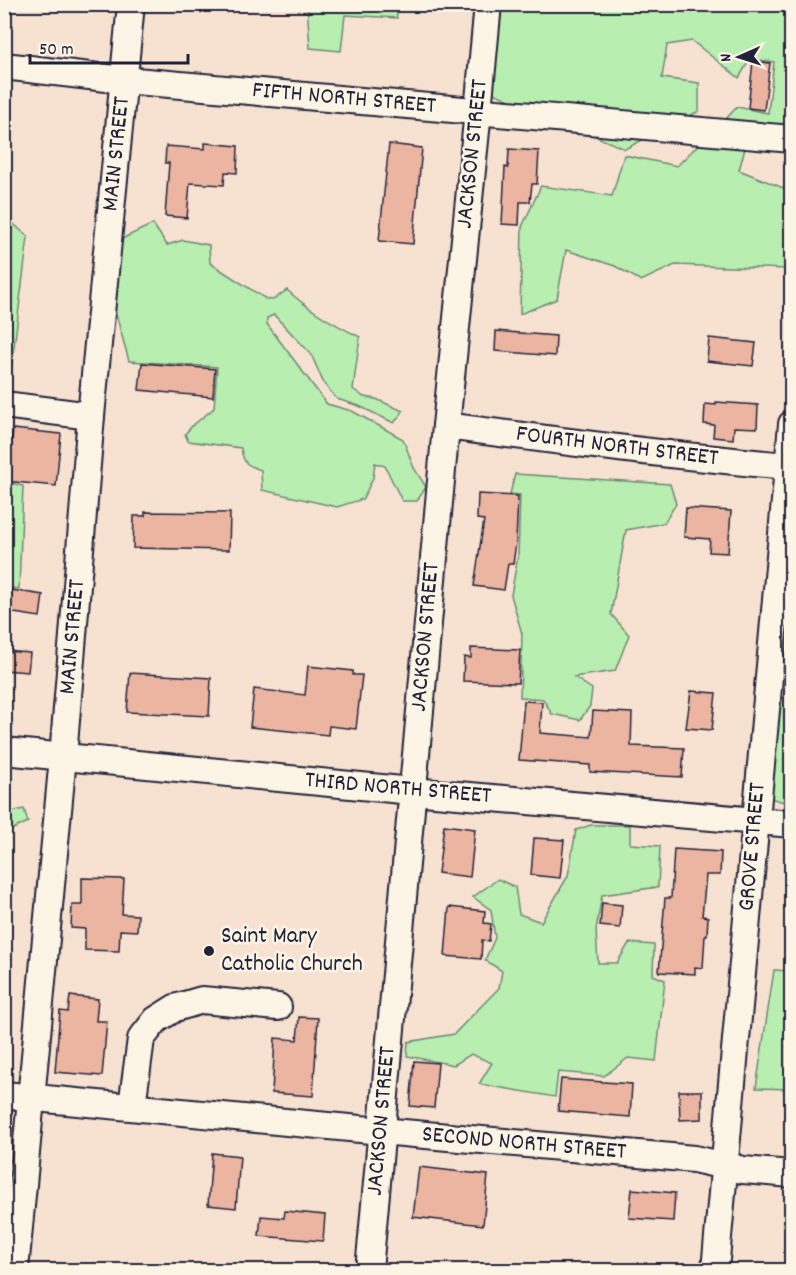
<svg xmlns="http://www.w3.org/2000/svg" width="796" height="1275" viewBox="0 0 796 1275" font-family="Dekko,sans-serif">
  <rect width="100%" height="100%" fill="#f7e2d1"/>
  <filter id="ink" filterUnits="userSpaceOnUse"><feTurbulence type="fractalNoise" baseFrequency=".0167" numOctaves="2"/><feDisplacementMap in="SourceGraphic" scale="12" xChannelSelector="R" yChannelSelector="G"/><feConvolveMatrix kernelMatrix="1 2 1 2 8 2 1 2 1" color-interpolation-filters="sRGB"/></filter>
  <g filter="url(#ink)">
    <g fill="#b8eeb0" stroke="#6d8876" stroke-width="1.5">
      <polygon points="307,5 396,5 397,18 345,15 341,51 310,48"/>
      <polygon points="477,5 791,5 791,132 723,122 737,107 768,113 774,62 750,59 739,78 692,41 667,45 662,78 699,83 699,111 625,149 491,92"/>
      <polygon points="709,134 746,145 739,170 791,191 792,260 787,269 675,265 641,281 615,266 566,250 557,299 520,314 522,227 541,186 612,196 624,155 677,166"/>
      <polygon points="5,216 28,237 5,418"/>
      <path d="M153,224L167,245L183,240L209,245L210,263L266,299L273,300L287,290C309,310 333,324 360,337L353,389L364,397L376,399L403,411L394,423L359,406L337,399L324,384L311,354L274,315L267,318V324L327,404L352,411L403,439L414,468L426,487L417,501H402L385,466L375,463L373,478L363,499L337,507L262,490L261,470C246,465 243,463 241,448L188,441L185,434L192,426L214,408L217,367L129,361L109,289L113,243Z"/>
      <polygon points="515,474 670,484 676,504 664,523 626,530 611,614 629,635 615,671 574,677 592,689 590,706 580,720 552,714 543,699 520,697 522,634 511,595 518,556 520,495 510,494"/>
      <polygon points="5,482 23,486 19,589 5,587"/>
      <polygon points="791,677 791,804 770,798 777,715"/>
      <polygon points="24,809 28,822 5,833 5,813"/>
      <polygon points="591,825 630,825 630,844 660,846 658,887 602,895 596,930 598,963 617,963 629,943 654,945 653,975 665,980 656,1061 628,1058 604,1076 558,1072 555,1097 479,1084 492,1063 471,1054 454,1065 407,1056 408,1042 454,1034 499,988 502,971 485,960 495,938 491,910 473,897 498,879 515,887 519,914 541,922 568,876 576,830"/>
      <polygon points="774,970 791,971 791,1089 756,1088"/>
    </g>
    <g fill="#ecb5a1" stroke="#22223b" stroke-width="1.5">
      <polygon points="753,61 770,63 764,110 748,108"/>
      <polygon points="205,143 238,146 237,173 225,172 224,185 190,183 187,218 165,216 169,163 165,163 166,146 205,149"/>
      <polygon points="389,144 422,148 413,244 379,241"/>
      <polygon points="509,149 539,151 537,184 532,184 530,202 520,202 519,225 502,224 505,167 508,168"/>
      <polygon points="496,331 556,336 555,356 495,351"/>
      <polygon points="709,338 756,343 753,366 707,361"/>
      <polygon points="142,363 215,369 213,397 139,390"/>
      <polygon points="716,402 758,405 757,428 734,427 733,439 713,437 714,425 704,424 705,404 716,405"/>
      <polygon points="13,429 61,434 56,486 4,481 7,454 10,455"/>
      <polygon points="478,494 518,496 516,542 513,564 508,564 504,590 474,586 484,520 477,519"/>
      <polygon points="686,508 731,511 728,553 709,552 710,539 684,537"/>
      <polygon points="145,512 230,513 229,550 133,548 134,516 145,516"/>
      <polygon points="11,590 43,595 40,617 8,612"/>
      <polygon points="471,648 520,650 518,683 463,681 464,657 471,658"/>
      <polygon points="4,651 30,653 28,672 4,670"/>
      <polygon points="308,666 353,671 353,675 362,675 356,729 329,726 328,735 250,727 254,689 305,695"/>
      <polygon points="130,673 211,678 209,716 127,712"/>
      <polygon points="691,691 716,693 712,730 686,728"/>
      <polygon points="524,701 542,702 540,733 591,737 593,711 632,713 631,746 684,748 682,777 590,772 590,765 519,760"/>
      <polygon points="444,825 475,829 470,877 438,873"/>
      <polygon points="534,838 564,840 560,878 531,875"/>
      <polygon points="674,849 721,852 720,875 706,875 702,916 708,917 707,935 705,935 703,968 695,967 695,974 659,972 665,898 671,898"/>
      <polygon points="82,878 124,879 122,914 138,915 137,931 120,930 119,951 85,950 85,929 71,928 72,905 82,905"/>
      <polygon points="602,903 622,905 620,928 600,926"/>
      <polygon points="449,907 485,911 484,923 491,924 489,941 482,940 481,959 445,956"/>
      <polygon points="70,996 98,999 96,1021 107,1021 102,1076 55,1072 60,1011 68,1012"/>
      <polygon points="299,1017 318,1018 313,1096 272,1093 275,1038 297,1040"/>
      <polygon points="414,1061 438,1063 434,1108 410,1106"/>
      <polygon points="561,1079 632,1084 630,1117 558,1111"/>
      <polygon points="679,1091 702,1091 702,1119 680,1120"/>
      <polygon points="212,1153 240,1156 236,1208 208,1205"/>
      <polygon points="419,1167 488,1175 483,1225 413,1217"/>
      <polygon points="632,1189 675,1193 673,1221 629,1218"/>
      <polygon points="285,1211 325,1215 323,1241 259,1236 261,1216 284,1218"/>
    </g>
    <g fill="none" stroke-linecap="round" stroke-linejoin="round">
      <g stroke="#22223b" stroke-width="30">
        <g id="minor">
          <polyline points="4,66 124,80 792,139"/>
          <polyline points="4,405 91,416"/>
          <path d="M446,426C560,441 673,456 788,466"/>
          <polyline points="4,751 412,791 792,824"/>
          <polyline points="4,1095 381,1131 694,1159 743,1170 792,1174"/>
          <polyline points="132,1106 141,1039 156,1020 175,1008 202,1000 278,1007"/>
          <polyline points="15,1270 63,757 91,416 131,4"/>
          <polyline points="369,1270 446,426 478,111 488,4"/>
          <polyline points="715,1270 792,424"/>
        </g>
      </g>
      <use href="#minor" stroke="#fcf5e5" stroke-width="26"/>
    </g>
  </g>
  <circle fill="#22223b" stroke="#fcf5e5" stroke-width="2" cx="209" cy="951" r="6"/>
  <g text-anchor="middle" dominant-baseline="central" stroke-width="5" stroke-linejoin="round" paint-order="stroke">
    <g font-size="24" fill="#22223b" stroke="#fcf5e5">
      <text transform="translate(344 99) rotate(5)">FIFTH NORTH STREET</text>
      <text transform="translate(117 154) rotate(-84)">MAIN STREET</text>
      <text transform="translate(473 154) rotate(-84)">JACKSON STREET</text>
      <text transform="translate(617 447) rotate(7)">FOURTH NORTH STREET</text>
      <text transform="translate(73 637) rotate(-85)">MAIN STREET</text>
      <text transform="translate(426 637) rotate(-85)">JACKSON STREET</text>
      <text transform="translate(398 789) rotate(5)">THIRD NORTH STREET</text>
      <text transform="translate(753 847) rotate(-85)">GROVE STREET</text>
      <text transform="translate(382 1121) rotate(-85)">JACKSON STREET</text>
      <text transform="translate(524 1144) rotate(5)">SECOND NORTH STREET</text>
    </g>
    <g font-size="24" fill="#22223b" stroke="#fcf5e5" text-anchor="start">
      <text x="221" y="937">Saint Mary<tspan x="221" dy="28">Catholic Church</tspan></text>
    </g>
  </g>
  <rect width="796" height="1275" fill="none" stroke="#fcf5e5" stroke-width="24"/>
  <rect x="12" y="12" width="772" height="1251" fill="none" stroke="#22223b" stroke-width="2" filter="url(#ink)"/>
  <g transform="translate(739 57) rotate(267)" stroke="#fcf5e5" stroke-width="4.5" paint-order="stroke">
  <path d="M0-4.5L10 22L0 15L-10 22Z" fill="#22223b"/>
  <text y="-9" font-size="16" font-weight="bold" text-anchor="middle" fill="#22223b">N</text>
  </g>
  <path d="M30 54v9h158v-9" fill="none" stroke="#22223b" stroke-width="3"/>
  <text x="39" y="54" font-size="18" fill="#22223b" stroke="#fcf5e5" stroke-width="4.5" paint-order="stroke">50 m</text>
</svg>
